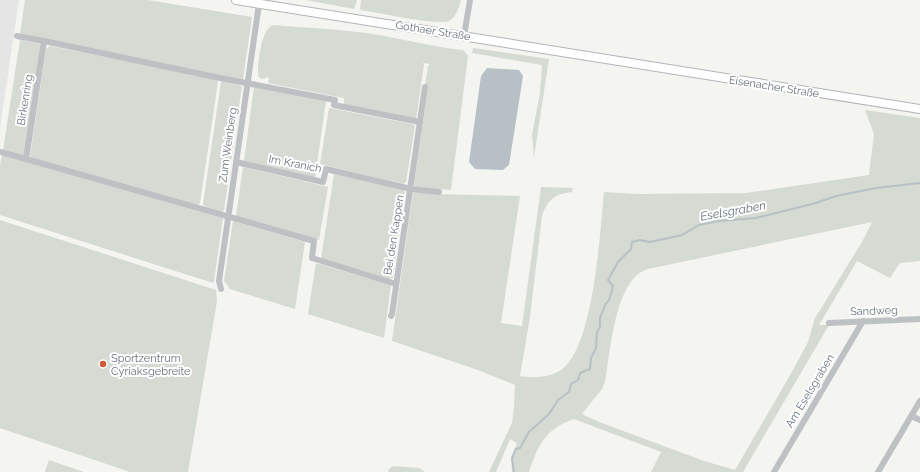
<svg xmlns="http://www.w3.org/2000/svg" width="920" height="472" viewBox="0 0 920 472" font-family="Raleway,sans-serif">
  <rect width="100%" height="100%" fill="#f4f4f1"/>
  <polygon fill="#e4e5e4" points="0,0 19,0 0,128"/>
  <g fill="#d5dad2" fill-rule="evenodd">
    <polygon points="25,0 148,0 252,17 243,80 20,34"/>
    <polygon points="306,0 357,0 354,9"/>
    <path d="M361,0H461C459,8 456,17 449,21C438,26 375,12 360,10Z"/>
    <path d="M273,25C306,28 340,29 373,34C403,39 433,47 463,50L468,56L451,190L416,187L414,185L428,87L425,86L428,66L430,64L423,63L424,65L416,119L344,105V98L268,83L269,77L262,79L259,77C256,67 261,37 268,29C269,27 271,26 273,25Z"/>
    <polygon points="20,40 39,43 41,47 24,154 22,156 3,150"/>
    <polygon points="50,46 217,79 218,82 200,203 198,205 33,158 30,156 46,49"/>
    <polygon points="473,48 549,59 534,157 532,135 540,93 542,65 472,53"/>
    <polygon points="222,81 242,86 224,210 222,212 204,206 203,204 221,82"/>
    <polygon points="254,87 326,101 315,178 244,161"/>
    <polygon points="329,108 412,124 415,126 406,182 403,184 320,164"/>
    <path d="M865,110L920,118V261L900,263L890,278L857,261L819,325H829L743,472H651L661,452L574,419C545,429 538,445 529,472H512L511,458L517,443L510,439L496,472H489L512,423L514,407L515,385L478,370L392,341L413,193L415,192L433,194L520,196L501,323L522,326L541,187L573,188L572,192C556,193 546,201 542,216L530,317L520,376C532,378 550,378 561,370C594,347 600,232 604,192L638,194L746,193L869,175L874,134ZM872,222L862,242L815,318L808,342L793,370L735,470L704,461L599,422L582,414L602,389L605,382C610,353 614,294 638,274C641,272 645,270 648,269Z"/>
    <polygon points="2,155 223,218 214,281 213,283 0,215 0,165"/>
    <polygon points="243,167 328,187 319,240 236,216"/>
    <polygon points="334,174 403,190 405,192 393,278 388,279 321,259"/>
    <polygon points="0,220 216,290 217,301 188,472 130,472 0,428"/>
    <polygon points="233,221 305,242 295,309 230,289 224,281"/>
    <polygon points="316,263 391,285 384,338 308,314"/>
    <polygon points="49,460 84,472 45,472"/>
    <polygon points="393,466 419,468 425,472 388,472 389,469"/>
  </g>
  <polygon fill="#b7c0c4" points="487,68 519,70 523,76 509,165 503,170 475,169 469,162 481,76"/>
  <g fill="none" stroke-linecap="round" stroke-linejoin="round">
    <polyline stroke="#b7c0c4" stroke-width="2" points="514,472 512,458 516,449 520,448 529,432 549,414 558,400 569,392 571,384 578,380 580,373 590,369 591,358 596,348 597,332 600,327 600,318 605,305 609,300 612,290 613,286 608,280 618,262 631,249 632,242 640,240 649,242 664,239 682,235 699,225 719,221 756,218 816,203 836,196 876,188 920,183"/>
    <g stroke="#b0b5b8" stroke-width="10">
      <polyline id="secondary" points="236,0 920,109"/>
    </g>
    <g stroke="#bec1c4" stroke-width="6">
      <polyline points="17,36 44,41"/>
      <polyline points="464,36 470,0"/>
      <polyline points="0,152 26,159"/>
      <polyline points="236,162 323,182 326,169 411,189 439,192"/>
      <polyline points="396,284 312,258 314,241 26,159 44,41 220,78 335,100 334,105 420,122"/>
      <polyline points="221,289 219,281 259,4"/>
      <polyline points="391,316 392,314 425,87"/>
      <polyline points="829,323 920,319"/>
      <polyline points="911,416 920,420"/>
      <polyline points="774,472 863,321"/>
      <polyline points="878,472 920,401"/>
    </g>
    <use href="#secondary" stroke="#fff" stroke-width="8"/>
  </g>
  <circle fill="#cd5938" stroke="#fff" stroke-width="1.5" cx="103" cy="364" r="4"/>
  <g text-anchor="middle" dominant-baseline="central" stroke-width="4" stroke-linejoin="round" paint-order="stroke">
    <g font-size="11" fill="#67747e" stroke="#fff">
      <text transform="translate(433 31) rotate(9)">Gothaer Straße</text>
      <text transform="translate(774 87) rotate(9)">Eisenacher Straße</text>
      <text transform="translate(25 100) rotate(-81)">Birkenring</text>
      <text transform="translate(228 145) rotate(-82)">Zum Weinberg</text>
      <text transform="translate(295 164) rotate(11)">Im Kranich</text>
      <text transform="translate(394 235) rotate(-81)">Bei den Kappen</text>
      <text transform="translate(874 311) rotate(-2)">Sandweg</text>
      <text transform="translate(810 391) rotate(-59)">Am Eselsgraben</text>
    </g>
    <g font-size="11" fill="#67747e" stroke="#fff" text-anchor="start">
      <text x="111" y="358">Sportzentrum<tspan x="111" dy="13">Cyriaksgebreite</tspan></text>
    </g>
    <g font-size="12" font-style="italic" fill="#63757b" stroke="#fff">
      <text transform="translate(733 211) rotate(-10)">Eselsgraben</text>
    </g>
  </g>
</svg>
